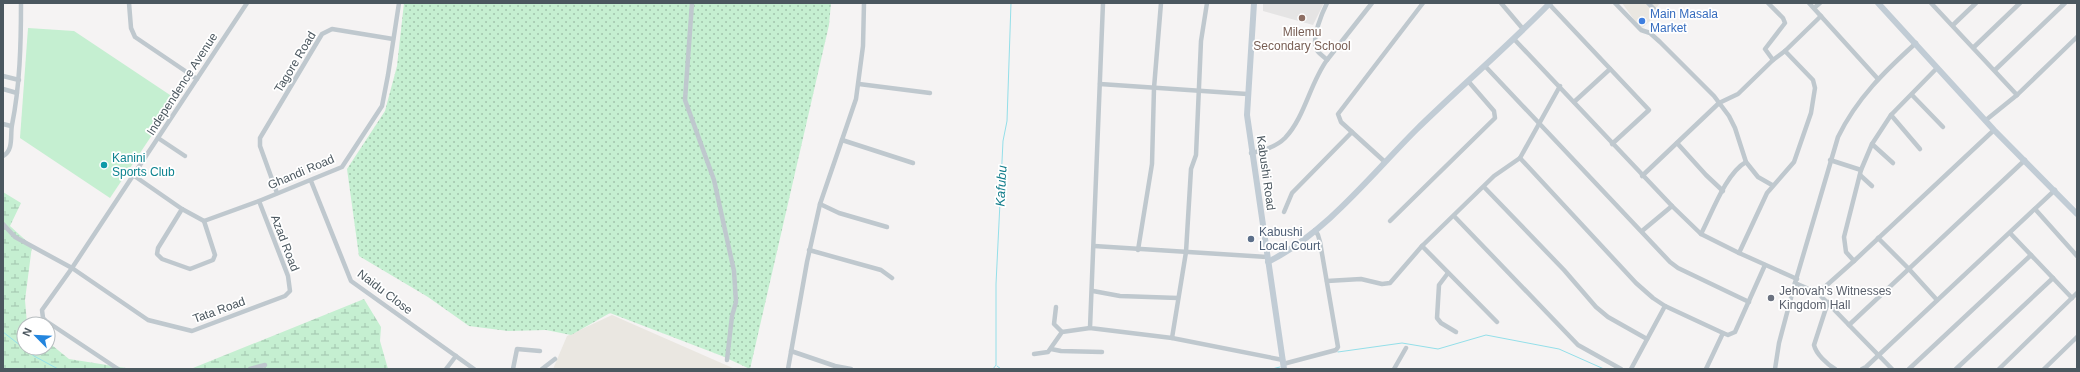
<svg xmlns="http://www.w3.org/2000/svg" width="2080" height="372" viewBox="0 0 2080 372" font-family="Arial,sans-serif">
  <defs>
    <pattern id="grass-dots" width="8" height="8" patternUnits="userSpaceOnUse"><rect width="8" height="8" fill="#c5efd1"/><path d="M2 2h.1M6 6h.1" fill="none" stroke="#a2c4ad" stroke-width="1.8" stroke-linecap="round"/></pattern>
    <pattern id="wetland-marsh" width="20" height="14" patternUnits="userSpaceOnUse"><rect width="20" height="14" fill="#c5efd1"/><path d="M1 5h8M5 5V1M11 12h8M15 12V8" fill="none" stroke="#a2c4ad"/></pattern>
  </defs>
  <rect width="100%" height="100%" fill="#f5f3f3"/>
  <g fill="#eae7e1">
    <polygon points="1622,3 1660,3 1656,8 1659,13 1641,29"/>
    <polygon points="612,315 735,369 553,369 567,336"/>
  </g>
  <polygon fill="#e5e4e4" points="1263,3 1324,3 1313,25 1263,11"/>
  <polygon fill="url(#grass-dots)" points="404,3 831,3 829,25 750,369 722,356 610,313 571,335 546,330 508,331 469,326 428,297 359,256 347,169 385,111 397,66"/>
  <polygon fill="url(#wetland-marsh)" points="3,192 21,203 10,226 32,246 25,300 27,324 24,324 24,348 48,348 48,342 69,359 126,368 193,368 364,299 381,327 380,341 388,369 3,369"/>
  <polygon fill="#c5efd1" points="28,28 74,31 176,99 110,198 20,138"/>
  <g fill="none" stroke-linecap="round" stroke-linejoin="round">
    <g stroke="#94dfe9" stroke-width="1">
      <polyline points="3,332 34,356 58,369"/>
      <polyline points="1338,352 1402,343 1438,349 1486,335 1559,349 1604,369"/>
      <polyline points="997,366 1001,369"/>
      <polyline points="993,369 996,365 996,284 1003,141 1007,121 1011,3"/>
      <polyline points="1272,369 1280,367"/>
    </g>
    <g stroke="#bfc8ce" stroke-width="4.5">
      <polyline points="129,3 131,28 135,37 197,79"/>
      <polyline points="692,3 685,100 714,180 734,271 736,302 732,316 727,360"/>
      <polyline points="1103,3 1090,328 1172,338 1283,360"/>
      <path d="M1327,3C1322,13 1312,37 1316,48C1317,53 1324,56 1327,60L1372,3"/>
      <polyline points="1501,3 1523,29"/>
      <polyline points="1615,3 1641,30 1650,33 1660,42 1714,96 1729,116 1735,128 1746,162 1758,177 1772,185"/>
      <polyline points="1648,3 1662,17"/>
      <polyline points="1768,3 1783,18 1785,23 1765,49 1773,60 1785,51 1821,16"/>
      <polyline points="1809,3 1878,79"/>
      <polyline points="1931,3 2017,95"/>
      <polyline points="1549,4 1649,110 1612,144"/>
      <polyline points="1814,8 1820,3"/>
      <polyline points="1953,25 1976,3"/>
      <polyline points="1514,39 1672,206 1701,234 1739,253 1797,279"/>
      <polyline points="1974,47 2020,3"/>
      <polyline points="1485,66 1670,262 1678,268 1749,302"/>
      <polyline points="1995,70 2065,3"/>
      <polyline points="3,76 19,80"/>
      <polyline points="859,84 930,93"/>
      <polyline points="1100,84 1247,94"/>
      <polyline points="3,89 17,93"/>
      <polyline points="1912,95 1943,127"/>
      <polyline points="1574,102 1610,69"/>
      <polyline points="1891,115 1920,149"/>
      <polyline points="1986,120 2017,95 2077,37"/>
      <polyline points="3,124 11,126"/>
      <polyline points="158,138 185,156"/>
      <polyline points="842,140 913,163"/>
      <polyline points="1677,143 1706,175 1723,191"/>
      <polyline points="1872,144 1893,163"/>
      <path d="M1251,153C1262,151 1277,146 1285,138C1305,117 1310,83 1327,60"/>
      <path d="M3,156C14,150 10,135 12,125C20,85 21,44 21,3"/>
      <polyline points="1520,158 1636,283 1653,298 1665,306 1723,333 1728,335 1735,332 1765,265"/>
      <polyline points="1830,160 1861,170"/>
      <polyline points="1385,162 1341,122 1338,114 1423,3"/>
      <polyline points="133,175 182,209 204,221 259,201 342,167 382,106 388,75 399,3"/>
      <polyline points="1860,175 1872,186"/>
      <polyline points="1642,176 1719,103 1738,94 1773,60"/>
      <polyline points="311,181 351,281 474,369"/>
      <polyline points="1484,187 1564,270 1596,307 1608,317 1647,339"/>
      <polyline points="277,193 260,146 260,138 322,34 332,29 393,39"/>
      <polyline points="820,204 839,213 887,227"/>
      <polyline points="182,209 158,248 157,254 162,259 190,269 213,260 215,255 204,221"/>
      <polyline points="2035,209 2077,256"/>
      <polyline points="1284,212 1292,193 1352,132"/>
      <polyline points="1454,216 1578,345 1621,369"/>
      <polyline points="1390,221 1495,118 1494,111 1468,81"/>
      <polyline points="3,224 15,237 72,268 148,320 192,331 285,296 290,291 288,276 259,201"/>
      <polyline points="1642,231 1672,206"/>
      <polyline points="2010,233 2072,298"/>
      <path d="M1701,234C1712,213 1726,173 1746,162"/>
      <polyline points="1878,238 1908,268 1937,300"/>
      <polyline points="1094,246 1267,257"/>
      <polyline points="1422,246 1497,322"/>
      <polyline points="809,250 881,270 892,278"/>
      <polyline points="1138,250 1152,164 1154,88 1161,3"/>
      <polyline points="1739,253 1767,193 1794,162 1811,113 1815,88 1813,80 1785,51"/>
      <polyline points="1854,261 1994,130"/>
      <polyline points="1448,273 1439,285 1437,318 1441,323 1456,332"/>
      <polyline points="1327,281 1361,279 1382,284 1390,283 1422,246 1494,176 1520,158 1560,86"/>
      <polyline points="1795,283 1818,293 1849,325 2025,160"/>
      <polyline points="1093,291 1120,296 1178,298"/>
      <polyline points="1818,293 1854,261 1846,252 1844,237 1861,170 1872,144 1891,115 1937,68"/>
      <path d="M1828,302L1814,345C1816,354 1827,364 1835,369"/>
      <polyline points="1056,307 1054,324 1062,332"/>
      <polyline points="1849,325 1892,369"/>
      <polyline points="1172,338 1186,252 1191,169 1196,155 1201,41 1207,3"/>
      <polyline points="1051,349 1061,351 1102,352"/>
      <polyline points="791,351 835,366 851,369"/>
      <polyline points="1034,354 1048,352 1062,332 1090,328"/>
      <polyline points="1283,364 1336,350 1338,347 1320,242 1318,235 1315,230"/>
      <polyline points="118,369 46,321 43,318 42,310 72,268 247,3"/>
      <polyline points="250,369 265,365"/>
      <polyline points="446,369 456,356"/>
      <polyline points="513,369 517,349 540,351"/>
      <polyline points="542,369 555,359"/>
      <polyline points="788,369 807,262 820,204 856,99 863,46 864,3"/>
      <polyline points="1394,369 1406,348"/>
      <polyline points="1631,369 1665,306"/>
      <polyline points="1706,369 1723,333"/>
      <path d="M1775,369L1779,343L1795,283L1838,137C1857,98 1885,71 1916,43"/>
      <polyline points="1862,369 1866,367 2055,190"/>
      <polyline points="1909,369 2031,255"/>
      <polyline points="1956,369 2053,278"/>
      <polyline points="1999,369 2077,293"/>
      <polyline points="2044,369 2077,337"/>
    </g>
    <g stroke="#c1ccd5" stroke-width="6">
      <polyline points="1254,3 1247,115 1284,369"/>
      <polyline points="1878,3 1994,130 2077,214"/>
      <path d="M1268,262C1327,232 1370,176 1416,130C1460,87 1507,47 1550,3"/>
    </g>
  </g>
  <circle fill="#8d6e63" stroke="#fff" stroke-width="1.5" cx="1302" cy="18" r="4"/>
  <circle fill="#3f7fe0" stroke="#fff" stroke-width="1.5" cx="1642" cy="21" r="4"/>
  <circle fill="#0f9aa8" stroke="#fff" stroke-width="1.5" cx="104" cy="165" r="4"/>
  <circle fill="#5c6f8a" stroke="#fff" stroke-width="1.5" cx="1251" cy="239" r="4"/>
  <circle fill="#6b7280" stroke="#fff" stroke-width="1.5" cx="1771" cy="298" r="4"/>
  <g text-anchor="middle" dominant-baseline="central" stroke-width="3.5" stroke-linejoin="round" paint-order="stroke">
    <g font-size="12" fill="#366cbe" stroke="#fff" text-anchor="start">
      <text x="1650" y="14">Main Masala<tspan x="1650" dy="14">Market</tspan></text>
    </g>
    <g font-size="12" fill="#785e54" stroke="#fff">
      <text x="1302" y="32">Milemu<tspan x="1302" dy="14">Secondary School</tspan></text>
    </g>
    <g font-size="12" fill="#4b575f" stroke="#fff">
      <text transform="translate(295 62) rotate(-59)">Tagore Road</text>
      <text transform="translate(182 84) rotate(-57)">Independence Avenue</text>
      <text transform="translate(301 172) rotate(-23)">Ghandi Road</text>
      <text transform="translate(1266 173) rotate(82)">Kabushi Road</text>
      <text transform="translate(285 243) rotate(69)">Azad Road</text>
      <text transform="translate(385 292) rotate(37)">Naidu Close</text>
      <text transform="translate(219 310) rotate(-20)">Tata Road</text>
    </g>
    <g font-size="12" fill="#0d838f" stroke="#fff" text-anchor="start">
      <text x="112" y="158">Kanini<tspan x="112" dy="14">Sports Club</tspan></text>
    </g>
    <g font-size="12" fill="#4e5e75" stroke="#fff" text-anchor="start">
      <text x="1259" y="232">Kabushi<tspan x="1259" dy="14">Local Court</tspan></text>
    </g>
    <g font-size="12" fill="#5b616d" stroke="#fff" text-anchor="start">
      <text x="1779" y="291">Jehovah's Witnesses<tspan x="1779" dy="14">Kingdom Hall</tspan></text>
    </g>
    <g font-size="13" font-style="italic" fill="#137d8b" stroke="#fff">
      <text transform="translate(1001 186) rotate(-87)">Kafubu</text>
    </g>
  </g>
  <rect width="2080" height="372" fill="none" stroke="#4b575f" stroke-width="8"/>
  <g transform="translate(36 336) rotate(294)"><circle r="19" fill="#ffffff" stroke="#b7bcbf"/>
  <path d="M0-3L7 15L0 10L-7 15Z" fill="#2385de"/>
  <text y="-6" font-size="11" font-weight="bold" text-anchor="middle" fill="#4b575f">N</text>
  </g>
</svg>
